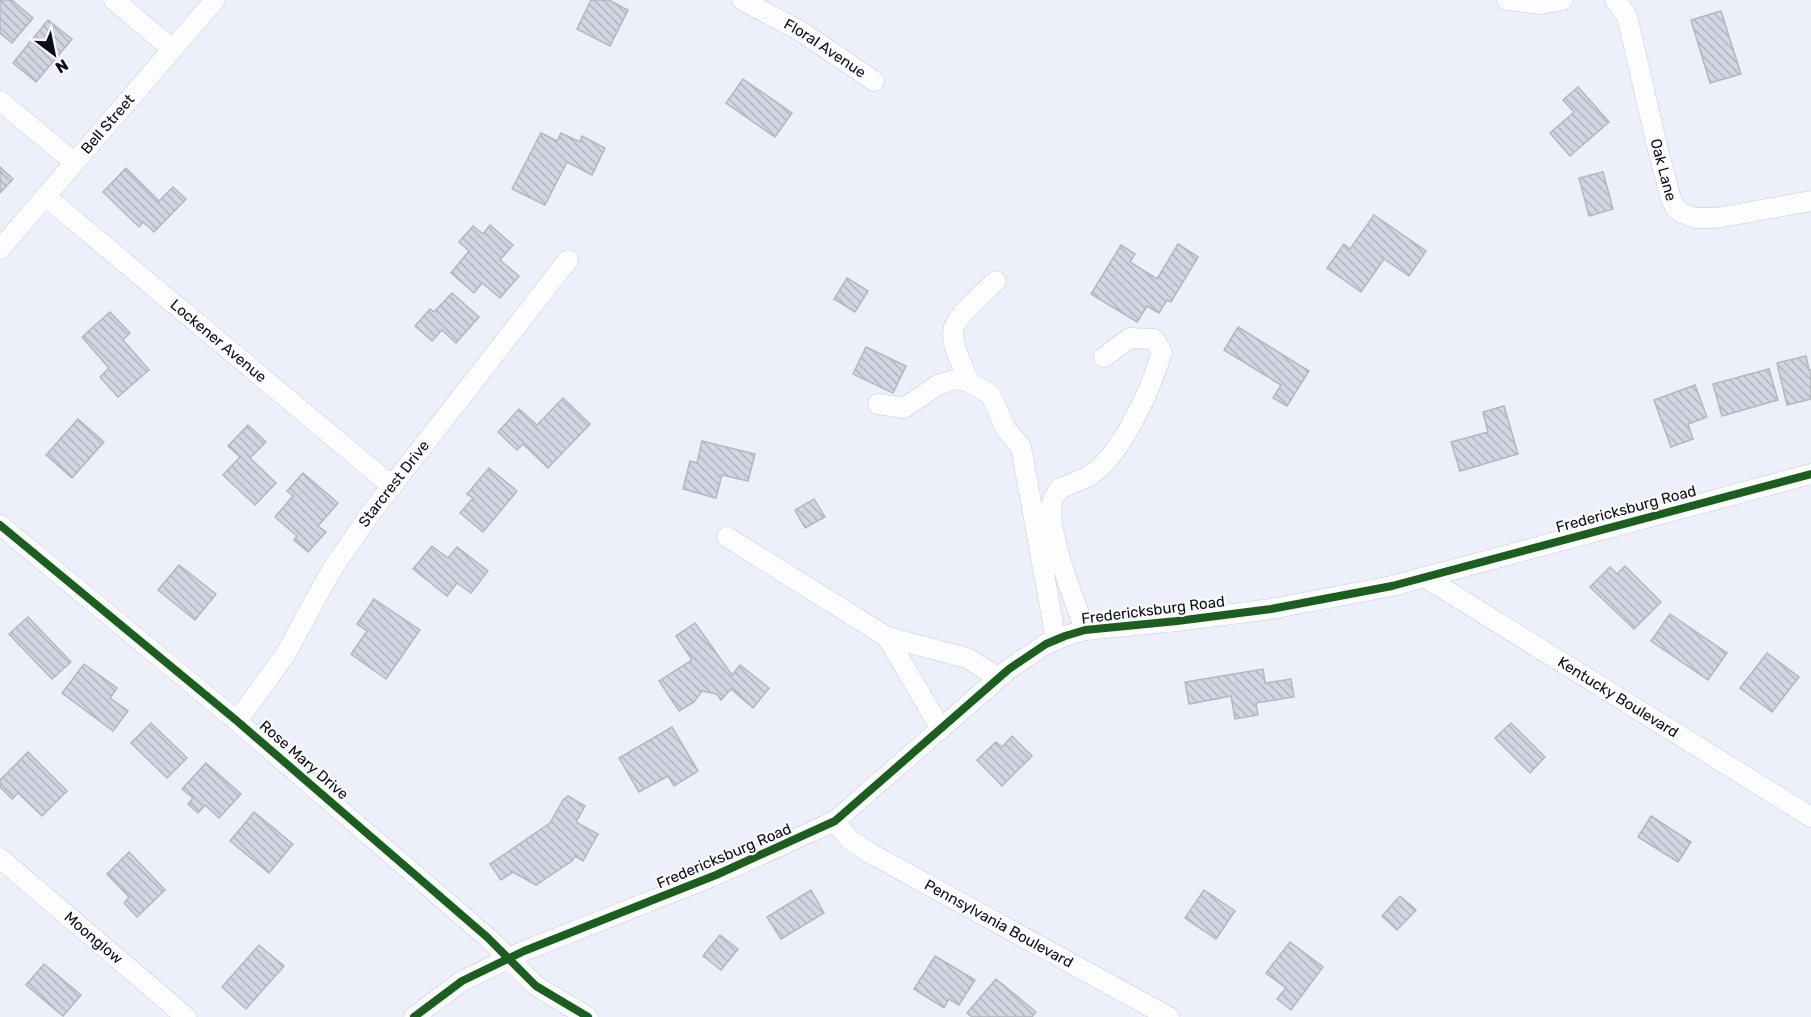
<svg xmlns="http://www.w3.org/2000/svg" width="1811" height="1017" viewBox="0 0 1811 1017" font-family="Rubik,sans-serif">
  <defs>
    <pattern id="building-back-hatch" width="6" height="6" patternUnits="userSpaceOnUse" patternTransform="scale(1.5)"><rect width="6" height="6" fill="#d2d5e2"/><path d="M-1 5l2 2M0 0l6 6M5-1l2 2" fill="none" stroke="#b3b6c1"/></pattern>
  </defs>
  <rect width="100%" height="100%" fill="#edf0fa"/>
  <g fill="url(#building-back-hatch)" stroke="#b4b6c0" stroke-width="1.5">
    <polygon points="0,0 12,0 33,18 12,43 0,33"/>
    <polygon points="591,0 609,0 628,10 610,46 577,29"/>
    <polygon points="1721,11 1741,74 1710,83 1691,20"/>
    <polygon points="48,20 72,39 36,82 13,63"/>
    <polygon points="743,79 792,113 775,137 726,103"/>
    <polygon points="1578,87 1609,122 1570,156 1550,133 1574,112 1563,100"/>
    <polygon points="541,133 557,141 561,133 580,142 582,136 605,148 592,175 567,162 545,205 512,189"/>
    <polygon points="0,167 13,179 0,193"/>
    <polygon points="126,168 159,201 173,187 186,199 154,232 143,222 139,227 103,192"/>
    <polygon points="1603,172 1613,209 1589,216 1579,178"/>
    <polygon points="1374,215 1426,251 1409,276 1384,259 1361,292 1327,268 1344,244 1350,249"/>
    <polygon points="490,225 513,245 500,260 519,276 500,298 482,283 474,293 451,273 469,251 459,242 473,226 483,234"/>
    <polygon points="1178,244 1198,257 1171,302 1167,300 1159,313 1147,306 1137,322 1091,294 1121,245 1135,254 1130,262 1157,279"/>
    <polygon points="847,278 868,291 855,312 834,299"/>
    <polygon points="452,293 479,317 456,343 442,330 432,341 415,326 430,309 434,312"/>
    <polygon points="110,312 130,333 123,340 149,370 118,397 100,377 109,368 82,337"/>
    <polygon points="1238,327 1309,371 1287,406 1273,398 1281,385 1224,350"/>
    <polygon points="866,347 906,366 893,393 853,374"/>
    <polygon points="1806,356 1809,370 1811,370 1811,399 1787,405 1777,363"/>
    <polygon points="1769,369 1778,400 1722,416 1713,384"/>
    <polygon points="1695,385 1707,417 1688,424 1693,439 1671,447 1654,400"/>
    <polygon points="563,398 590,424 548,468 523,444 517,450 498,432 519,409 537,425"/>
    <polygon points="1504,406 1518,454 1460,471 1451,442 1488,432 1483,412"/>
    <polygon points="78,419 104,442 72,478 46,455"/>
    <polygon points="248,425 266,442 250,458 276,483 255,505 223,475 240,457 228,446"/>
    <polygon points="702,441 755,454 748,481 722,475 716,498 683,489 690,461 697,463"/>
    <polygon points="489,468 517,491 483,532 460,513 473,498 467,494"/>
    <polygon points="303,473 338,503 318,526 326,532 308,552 294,540 297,536 275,517 293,496 287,491"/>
    <polygon points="814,499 825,517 805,528 795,510"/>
    <polygon points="432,546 448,558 457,547 488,571 471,593 457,583 447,596 413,569"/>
    <polygon points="179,565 216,594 195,620 158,590"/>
    <polygon points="1625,566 1661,602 1634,629 1590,587 1610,567 1617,574"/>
    <polygon points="374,599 420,630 386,679 351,654 367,631 357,624"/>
    <polygon points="1670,614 1727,653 1708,680 1651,641"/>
    <polygon points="28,617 71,662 52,679 9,634"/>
    <polygon points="695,623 732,675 740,665 769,688 753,708 731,689 721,700 717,694 702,691 694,702 679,711 659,681 692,660 676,636"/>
    <polygon points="1767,653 1799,677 1772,712 1740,688"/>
    <polygon points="84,664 117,688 110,698 128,711 113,731 62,693"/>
    <polygon points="1263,669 1265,683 1291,679 1294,697 1256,703 1258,715 1235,719 1231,696 1189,704 1185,682"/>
    <polygon points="151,723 187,758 167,778 131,743"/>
    <polygon points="1511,723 1545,757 1530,773 1495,738"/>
    <polygon points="672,727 698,771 674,786 668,776 639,792 619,758"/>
    <polygon points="1012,736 1032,756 1002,786 977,760 996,742 1002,747"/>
    <polygon points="28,752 67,791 42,816 18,793 12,799 0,787 0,780"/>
    <polygon points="206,763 241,794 219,818 205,805 198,813 188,804 193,798 182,789"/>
    <polygon points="568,796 585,806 576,822 598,834 583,861 575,856 572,861 536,885 513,872 501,880 490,864 550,823 563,800"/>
    <polygon points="254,812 293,844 269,873 230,841"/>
    <polygon points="1651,816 1691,842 1678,862 1638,837"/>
    <polygon points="129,852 165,890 137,917 124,903 129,897 107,874"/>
    <polygon points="811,890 824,913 781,939 767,917"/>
    <polygon points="1204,890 1235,911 1216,939 1185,918"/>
    <polygon points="1400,896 1416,910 1397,930 1382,916"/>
    <polygon points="720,935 738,949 721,970 703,956"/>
    <polygon points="1290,942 1323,967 1291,1010 1277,999 1286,988 1266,973"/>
    <polygon points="259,945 284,966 246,1009 222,987"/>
    <polygon points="935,956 975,980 959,1005 949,999 944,1008 914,989"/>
    <polygon points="44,964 81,995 63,1016 26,985"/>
    <polygon points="996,979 1036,1012 1032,1017 972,1017 967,1013"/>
  </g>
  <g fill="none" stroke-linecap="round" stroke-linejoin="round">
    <g stroke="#caccd6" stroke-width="21">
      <g id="minor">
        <polyline points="114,0 172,49"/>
        <path id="s1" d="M742,0L802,32L874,81"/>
        <polyline points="1507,0 1541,4 1563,0"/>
        <path id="s2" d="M1615,0L1627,16L1657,146L1671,199L1676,209L1682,213L1695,218H1716L1811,201"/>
        <polyline points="0,101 74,162"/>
        <path id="s3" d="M45,196L392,486"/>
        <path id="s4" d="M0,249L215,0"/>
        <path d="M969,382C964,367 952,348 953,332C954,317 985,292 996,281"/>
        <polyline points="878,404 904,408 938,385 957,379 969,382 990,394 1006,429 1021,447 1056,640"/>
        <polyline points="0,525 237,721 487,937 536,986 588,1017"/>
        <polyline points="727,537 887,637 967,658 999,678"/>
        <path id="s5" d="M1426,578L1811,817"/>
        <path d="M1085,630C1075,601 1046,531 1052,502C1053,498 1057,493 1059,489C1068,485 1079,481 1089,476C1122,455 1151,389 1162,352L1154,339L1130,338L1104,357"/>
        <polyline points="887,637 941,729"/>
        <path id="s6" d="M237,721L285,655L331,571L370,514L568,260"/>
        <path id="s7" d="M835,821L850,840L870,853L1169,1017"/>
        <path id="s8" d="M0,858L186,1017"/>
        <polyline points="414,1017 462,981 524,951 716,875 835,821 1009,669 1046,644 1065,636 1085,630 1177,621 1271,609 1392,586 1811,474"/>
      </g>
    </g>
    <use href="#minor" stroke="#fcfdfe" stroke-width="20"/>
    <g stroke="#fafafa" stroke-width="11">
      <g id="cycleway">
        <polyline points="0,525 237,721 487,937 536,986 588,1017"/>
        <polyline points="414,1017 462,981 524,951 716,875 835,821 1009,669 1046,644 1065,636 1085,630 1177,621 1271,609 1392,586 1811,474"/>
      </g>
    </g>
    <use href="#cycleway" stroke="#1b5e20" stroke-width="8"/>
  </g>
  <g text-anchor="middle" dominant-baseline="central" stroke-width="4.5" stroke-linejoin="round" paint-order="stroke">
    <g font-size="15" fill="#0c0d18" stroke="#fafafa">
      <text stroke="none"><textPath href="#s1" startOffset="96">Floral Avenue</textPath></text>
      <text stroke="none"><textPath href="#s4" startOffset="165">Bell Street</textPath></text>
      <text stroke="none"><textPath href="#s2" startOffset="178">Oak Lane</textPath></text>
      <text stroke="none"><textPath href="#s3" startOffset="226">Lockener Avenue</textPath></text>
      <text stroke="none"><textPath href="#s6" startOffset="285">Starcrest Drive</textPath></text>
      <text transform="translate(1626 509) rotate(-15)">Fredericksburg Road</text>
      <text transform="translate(1153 610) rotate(-7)">Fredericksburg Road</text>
      <text stroke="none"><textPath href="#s5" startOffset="226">Kentucky Boulevard</textPath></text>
      <text transform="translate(304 760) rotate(41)">Rose Mary Drive</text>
      <text transform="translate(724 856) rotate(-23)">Fredericksburg Road</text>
      <text stroke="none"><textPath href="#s7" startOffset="195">Pennsylvania Boulevard</textPath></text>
      <text stroke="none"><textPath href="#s8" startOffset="123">Moonglow</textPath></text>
    </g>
  </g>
  <g transform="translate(54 54) rotate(148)" stroke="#fafafa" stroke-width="4.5" paint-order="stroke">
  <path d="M0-4.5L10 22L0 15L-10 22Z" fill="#0c0d18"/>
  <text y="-9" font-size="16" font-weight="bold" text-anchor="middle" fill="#0c0d18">N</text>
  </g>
</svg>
